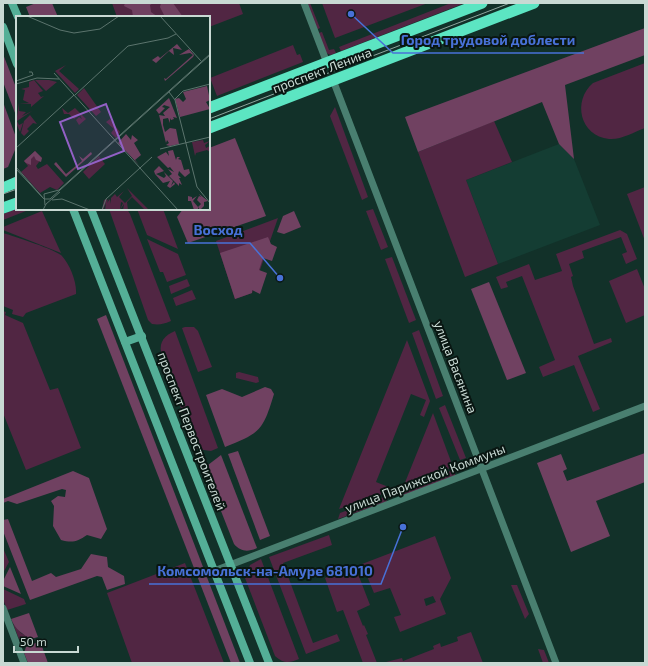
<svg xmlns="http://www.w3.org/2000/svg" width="648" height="666" viewBox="0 0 648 666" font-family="'Exo 2',sans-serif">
  <rect width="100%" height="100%" fill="#123129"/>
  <polygon fill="#143d33" points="559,144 574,159 600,225 498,264 466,180"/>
  <g fill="#512643" fill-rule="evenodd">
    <polygon points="112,3 239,3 243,14 209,27 209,17 117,17"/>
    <polygon points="306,3 310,3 320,28 316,30"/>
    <polygon points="322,3 428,3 335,38"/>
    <polygon points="451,3 465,3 341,51 339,47"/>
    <polygon points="322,32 329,50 334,49 336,53 331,55 326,53 318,33"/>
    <polygon points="293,45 297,55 300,54 303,62 217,96 210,78"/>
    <path d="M645,63V128C634,132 621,140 609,139C580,136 572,101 593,83Z"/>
    <polygon points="335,107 368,197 362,200 330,116"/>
    <polygon points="494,121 512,162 466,180 498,264 465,277 418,152"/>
    <polygon points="645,187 645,241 627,194"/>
    <polygon points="17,208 31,209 3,220 3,214"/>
    <path d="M109,209H127L130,214L171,321C164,324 159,325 152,324L148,320Z"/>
    <polygon points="137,209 163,209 178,249 147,235"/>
    <polygon points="373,209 388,247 381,250 366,211"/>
    <polygon points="42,211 61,253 3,230 3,227"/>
    <polygon points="278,218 252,293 235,299 216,241"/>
    <polygon points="620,230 627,234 637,259 626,264 622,254 627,252 621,237 582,251 584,258 569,264 573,276 571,277 573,286 594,344 611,338 612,342 578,356 600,409 593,412 574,365 543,377 539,367 555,360 522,276 506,282 508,287 501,289 496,277 529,264 535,280 562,271 556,254"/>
    <path d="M3,233C13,236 57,250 62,256C70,265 77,282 76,294L26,313L23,317L12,314L13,310L3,306Z"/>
    <polygon points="147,239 178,254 186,275 167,282 163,272 160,272"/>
    <polygon points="392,257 416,320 409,323 385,259"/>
    <polygon points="637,269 645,289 645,315 626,323 609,281"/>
    <polygon points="187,279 190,286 171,294 169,286"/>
    <polygon points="192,290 196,299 176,306 173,298"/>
    <polygon points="3,311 6,312 5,315 23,323 50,390 58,388 81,448 26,470 3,413"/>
    <polygon points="185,327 194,327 198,331 212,367 198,372 182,328"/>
    <polygon points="419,330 443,396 436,399 412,333"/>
    <path d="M175,331L218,448L211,451L197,449L194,445L161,352C159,342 165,335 175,331Z"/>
    <polygon points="407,340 430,401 424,417 420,415 426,400 411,394 376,482 391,488 391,491 339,509"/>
    <polygon points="239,372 258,377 259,382 256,383 236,378 236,373"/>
    <polygon points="445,405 466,458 460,460 439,408"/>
    <polygon points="433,413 453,467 404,485"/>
    <polygon points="453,470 456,476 400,497 403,490"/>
    <polygon points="389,495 386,502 338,519 340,513"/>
    <polygon points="329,535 332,545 283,563 313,643 337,634 340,641 306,654 269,557"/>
    <path d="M435,536L451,578L440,599L446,614L400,632L394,617L401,615L390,588L374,593L362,564ZM433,596L436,602L426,606L424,599Z"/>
    <polygon points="3,548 9,562 3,573"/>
    <path d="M261,559L299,659C289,663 284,664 275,656L245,578L250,565Z"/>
    <polygon points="185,563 224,663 132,663 107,593"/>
    <polygon points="355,566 370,605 357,611 363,626 364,625 368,634 366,635 377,663 363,663 343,610 337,612 325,578"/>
    <polygon points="511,585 517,585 529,614 525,619"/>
    <polygon points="3,589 24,599 26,604 7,610 3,599"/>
    <polygon points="13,624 21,633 31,639 25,641 19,639"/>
    <polygon points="471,632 483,663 382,663 402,658 403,661 434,649 433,646 440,643 441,647 458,641 457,637"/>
    <polygon points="538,649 544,650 549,663 543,663"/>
  </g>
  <g fill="#704161">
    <polygon points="36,3 52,3 58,17 30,17 26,7"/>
    <polygon points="125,3 153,3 150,5 151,12 158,17 133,17 132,10 124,6"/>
    <polygon points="161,3 173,3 183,17 165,17 160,7"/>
    <polygon points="645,28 645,55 565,85 574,159 559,144 542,102 418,152 405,117"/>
    <polygon points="3,54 17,90 17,118 3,82"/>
    <polygon points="3,102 17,140 17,145 8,167 3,169"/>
    <polygon points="235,138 266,216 188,243 177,217 183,209 209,209 209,148"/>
    <polygon points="294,211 301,227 284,234 277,232 283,216"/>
    <polygon points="268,237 271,244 277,247 272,261 263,258 259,270 267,273 260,294 252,290 252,293 235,299 220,253"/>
    <polygon points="489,282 526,373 507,380 471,289"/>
    <polygon points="106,315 240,663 231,663 97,319"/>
    <path d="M265,387L271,389L274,394C263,430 261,433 225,447L206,395L222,389L242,397Z"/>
    <polygon points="238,451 270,536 260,540 228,454"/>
    <polygon points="645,453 645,482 596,501 610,536 571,552 537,463 561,454 567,469 563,471 567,481"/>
    <path d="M221,455L257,548C248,552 241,552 234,544L208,478V465Z"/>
    <path d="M73,471L89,478L107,529L101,539L87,535C77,542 72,543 61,540L53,526L54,506L51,501L58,496L65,497L66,490L62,489L17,504L8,501L3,503V499Z"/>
    <polygon points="8,519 32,581 51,573 56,577 81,569 91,554 107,557 108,567 124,576 125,584 107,590 102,577 97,576 30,600 3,531 3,520"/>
    <polygon points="10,567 21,594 3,586 3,581"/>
    <path d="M29,613L38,637L31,639C22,634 15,629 11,619Z"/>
    <polygon points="40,641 48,663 28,663 24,653 26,647"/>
  </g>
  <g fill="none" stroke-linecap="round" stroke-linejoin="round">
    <g stroke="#497f70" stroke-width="7">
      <polyline points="304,3 327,63"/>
      <polyline points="333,80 556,663"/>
      <polyline points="214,571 645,406"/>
      <polyline points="3,608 24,663"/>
    </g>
    <g stroke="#54af97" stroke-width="8">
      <polyline points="12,3 18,17"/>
      <polyline points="3,27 17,64"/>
      <polyline points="73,209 250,663"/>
      <polyline points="91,209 269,663"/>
      <polyline points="125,342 142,336"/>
    </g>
    <g stroke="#5ce5c2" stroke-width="11">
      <polyline points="209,108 482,3"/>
      <polyline points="209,128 534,3"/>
      <polyline points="3,188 17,182"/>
      <polyline points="3,208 17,203"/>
    </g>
    <g stroke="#8ea49d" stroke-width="1">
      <polyline points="209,119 510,3"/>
      <polyline points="3,194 17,189"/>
    </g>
  </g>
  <g text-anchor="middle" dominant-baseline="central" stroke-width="4" stroke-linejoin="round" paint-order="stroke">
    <g font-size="13" fill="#c8d9d3" stroke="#091612">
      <text transform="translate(322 70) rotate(-21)">проспект Ленина</text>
      <text transform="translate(456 367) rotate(69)">улица Васянина</text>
      <text transform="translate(192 431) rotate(69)">проспект Первостроителей</text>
      <text transform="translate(425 478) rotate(-21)">улица Парижской Коммуны</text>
    </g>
  </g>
  <g transform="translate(16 16)">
    <rect width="194" height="194" fill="#123129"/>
    <path d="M50,49L43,55L63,73L59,77L39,55ZM18,64L27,75L22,77L25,81L28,80L15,91V88L3,87V95L10,96L6,100L16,95L1,105L3,109L7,107L4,116L0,107L3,87H13L7,84L9,74L5,73L13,71V66ZM19,64H33L41,66L30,75ZM68,72L85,96L80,100L61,79ZM46,92L52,97L59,92L70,103L63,109L60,104L63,101L66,103L64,99L58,103L53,98H48ZM14,99L21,108L17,107L11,113L13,115L8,120L5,117L8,105ZM94,103L104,116L100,122L95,117L98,113L90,106ZM187,124L188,127L194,125L189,129L190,132L194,130V136L191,134L180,137L179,140L176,126ZM19,135L26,142L20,150L22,153L31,148L48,167L41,174L34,171L24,177L5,156L12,150L8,145ZM83,140L90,148L84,141L76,148L84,142L89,148L73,163L67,156ZM111,172L133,194H129L116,181L111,186L112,194H107L108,188L104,194L107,187L105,186L104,194H89L90,187L87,194H86L88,184L91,183V185L93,182L91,187L94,183L95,188V182L99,178L101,181L108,175L103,181L109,187L116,180Z" fill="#512643"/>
    <path d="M161,28L166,34L157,32L158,39L153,35L140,47L136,44L142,40L144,42ZM173,33L178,39L177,41L149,65L148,62L150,63L177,39L174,37L163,39ZM191,70L194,84L190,86L194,93L164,101L159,83L163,82L167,86L170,83L167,76ZM153,82L161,102L157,101L158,103L155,104L154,102V107L152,102L147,103V109L149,116L154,112L160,113L163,128L154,130L150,129L153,127L151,124L150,127L143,99L149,100L147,97L154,91L148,89L146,91L149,92L143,98L140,94ZM110,118L115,124L116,119L122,124L118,127L125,139L119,144L123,149L102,127ZM157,134L160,144L161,141H164L162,143L165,144L168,154L173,153L174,157L169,161L163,155L162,159L165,162H163L166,169L163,167V170L153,160L156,158L152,153L158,156L154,151L152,152L141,141L150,136L153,140L152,135ZM19,135L26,142L25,146L20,144L18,140L15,143V149L10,147L8,145ZM75,136L76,138L50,161L38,148L40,146L50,158L66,145L63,140L67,143ZM143,150L148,155L140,158L148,162L150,160L148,156L157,165L155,170L158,166L159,168L154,172L151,170L154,165L147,167L139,158L138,155ZM183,178L192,185L188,186V190L184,194L182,191V194H178L175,185H172V180L176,181V183L181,180L177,185L182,191L185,188L181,184L183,180L185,181Z" fill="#704161"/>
    <path fill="none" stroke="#5b746d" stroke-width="1" d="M11,0L44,14L58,17L84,13L103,0M144,0L185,45M38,57L162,194M0,65L17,59L16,56H13M0,68L21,62L43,63M153,76L159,84L181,171L194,187M59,79L112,30L152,22L160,18M159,83L167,75L194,68M0,132L58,79M144,133L194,121M0,151L28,183H34L194,39M0,153L27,182M36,184L46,183L74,194M29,189L28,178L43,174L194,38M27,194L30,188L44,176M86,194L90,183L136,141"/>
    <path fill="#9260c5" fill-opacity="0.15" stroke="#9260c5" stroke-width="2" d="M90,88L108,135L62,153L44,106Z"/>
    <rect width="194" height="194" fill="none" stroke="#c8d9d3" stroke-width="2"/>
  </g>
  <path fill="none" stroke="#4871d7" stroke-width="1.5" d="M351 14L393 53H584M280 278L250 243H185M403 527L381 584H149"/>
  <g fill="#4871d7" stroke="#091612" stroke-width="1.5">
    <circle cx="351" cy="14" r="4"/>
    <circle cx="280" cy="278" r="4"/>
    <circle cx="403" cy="527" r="4"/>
  </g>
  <g font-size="14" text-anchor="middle" font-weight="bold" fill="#4871d7" stroke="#091612" stroke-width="4" stroke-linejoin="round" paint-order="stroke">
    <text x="488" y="45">Город трудовой доблести</text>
    <text x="218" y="235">Восход</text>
    <text x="265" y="576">Комсомольск-на-Амуре 681010</text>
  </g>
  <rect width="648" height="666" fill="none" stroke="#c8d9d3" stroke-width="8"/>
  <path d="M14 646v6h64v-6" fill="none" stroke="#c8d9d3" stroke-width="2"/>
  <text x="20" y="646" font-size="12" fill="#c8d9d3" stroke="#091612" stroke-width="3" paint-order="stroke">50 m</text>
</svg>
